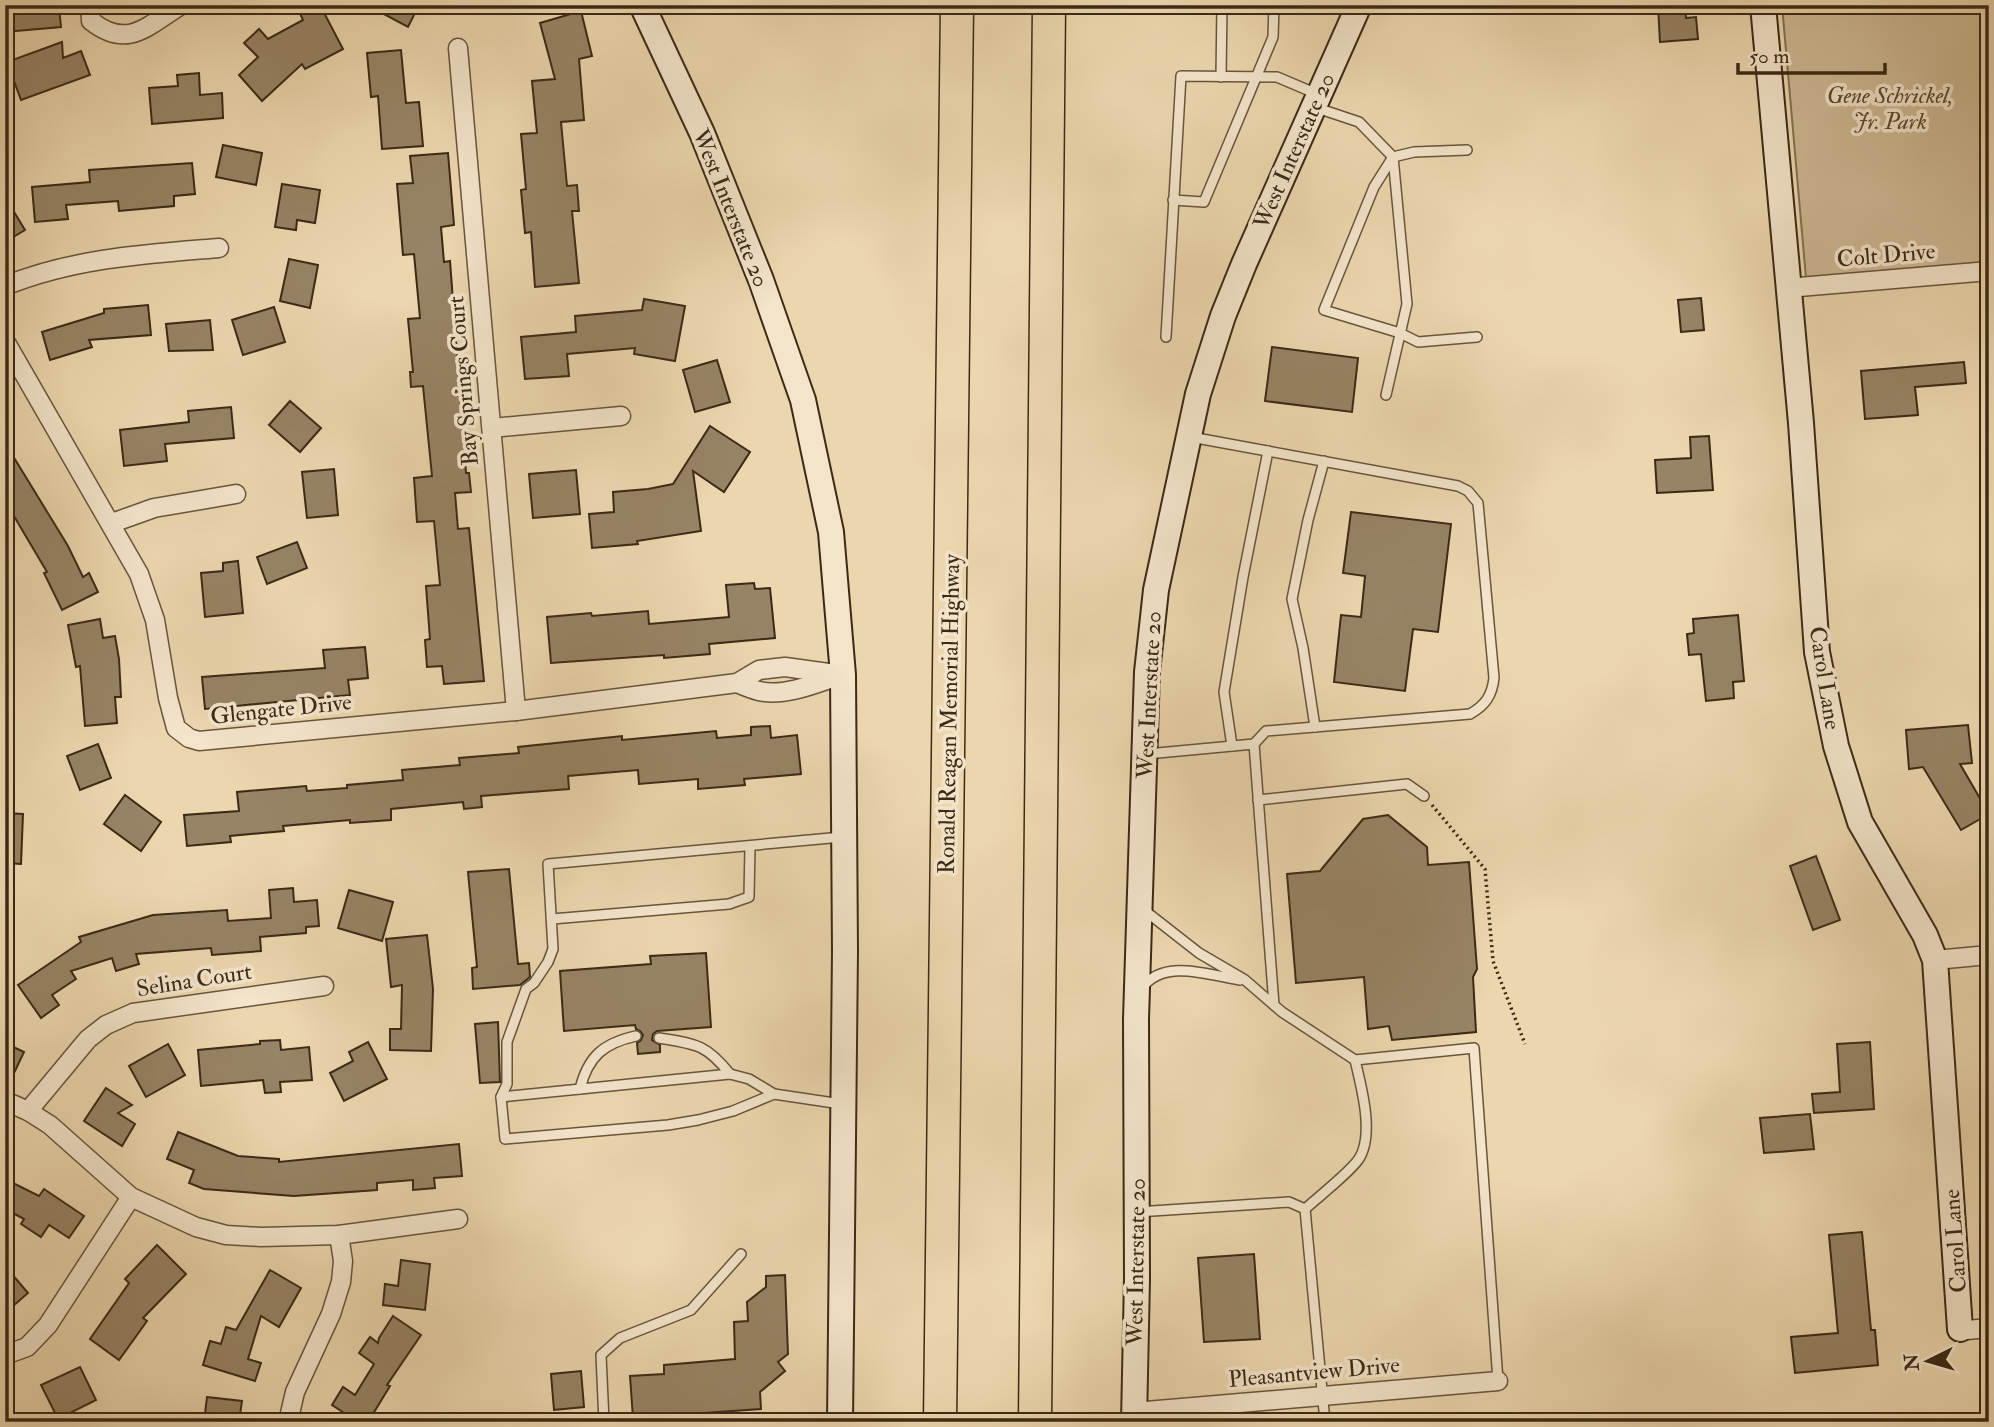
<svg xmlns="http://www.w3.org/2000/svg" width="1994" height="1427" viewBox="0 0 1994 1427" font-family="'IM FELL Double Pica',serif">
  <rect width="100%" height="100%" fill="#ecd6ae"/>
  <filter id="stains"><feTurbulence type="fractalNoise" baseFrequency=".00286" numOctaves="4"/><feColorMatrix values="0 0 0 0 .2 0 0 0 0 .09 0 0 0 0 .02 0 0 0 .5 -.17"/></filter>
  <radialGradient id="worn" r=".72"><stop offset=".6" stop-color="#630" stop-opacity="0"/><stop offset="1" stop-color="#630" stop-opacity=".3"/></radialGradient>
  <polygon fill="#ceb994" stroke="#847255" stroke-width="2" points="1782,5 1989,5 1989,262 1806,278"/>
  <g fill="#978365" stroke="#3b2a16" stroke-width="2">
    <polygon points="5,5 41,5 41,7 59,6 61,27 5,32"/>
    <polygon points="296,5 320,5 343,49 305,69 302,64 262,101 239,75 258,57 244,43 259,29 268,39 303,20"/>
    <polygon points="367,5 419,5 408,27"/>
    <polygon points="1658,5 1685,5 1686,18 1696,17 1698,39 1660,42"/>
    <polygon points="581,11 592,56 579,59 584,120 561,122 567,186 577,185 579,211 572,211 579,283 535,287 531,232 525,233 521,190 526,189 521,134 537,133 532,81 555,79 540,23"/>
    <polygon points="62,42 63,58 81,51 90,75 21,100 7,62"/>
    <polygon points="401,50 406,103 419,102 423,146 382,149 378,96 371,97 367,53"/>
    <polygon points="199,73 200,95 222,93 223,118 152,124 149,88 178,86 177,75"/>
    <polygon points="223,145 262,153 256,185 216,177"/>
    <polygon points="448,153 454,225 441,227 444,262 450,261 466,473 469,473 471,492 455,493 458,529 469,528 484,681 444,684 442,666 427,667 425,640 430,639 426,586 440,585 434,521 417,522 414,478 432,476 423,386 411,387 410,372 413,372 408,319 420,318 414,254 403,255 397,184 413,183 410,156"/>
    <polygon points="192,163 195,194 174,196 174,206 119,211 118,201 66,205 68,219 35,222 32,187 90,182 89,170"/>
    <polygon points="282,184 320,190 315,223 297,220 296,230 275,227"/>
    <polygon points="5,197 25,230 5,242"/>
    <polygon points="289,259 318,265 310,308 280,301"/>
    <polygon points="1701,298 1704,330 1681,332 1678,300"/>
    <polygon points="644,299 685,306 675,361 634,354 635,348 567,354 569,376 525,379 521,337 576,332 575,316 642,310"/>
    <polygon points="148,305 151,335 89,340 92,347 50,360 42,332 104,313 104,309"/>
    <polygon points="274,307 285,342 243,355 232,320"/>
    <polygon points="210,320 213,350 169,351 166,324"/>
    <polygon points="1272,347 1358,358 1352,412 1265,401"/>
    <polygon points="717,360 730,402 695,412 683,370"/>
    <polygon points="1964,362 1966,383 1915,387 1918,415 1865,419 1861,371"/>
    <polygon points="290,401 321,428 300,452 269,425"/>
    <polygon points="231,407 234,438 165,444 167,461 124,466 120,430 189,422 188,411"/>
    <polygon points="710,426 750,452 724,492 693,471 701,531 637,541 638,544 592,548 589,514 614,512 613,492 648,489 673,484"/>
    <polygon points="1709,436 1713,490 1657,493 1655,460 1691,458 1690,437"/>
    <polygon points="5,443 68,546 83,577 89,573 98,592 62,610 44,573 47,572 5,501"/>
    <polygon points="334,469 338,515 307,518 302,472"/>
    <polygon points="576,470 580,514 533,518 529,474"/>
    <polygon points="1351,512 1451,524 1438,632 1413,629 1405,691 1334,682 1341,615 1361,617 1365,576 1343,573"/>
    <polygon points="297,542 307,568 267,584 257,557"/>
    <polygon points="238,561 243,613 205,617 201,573 223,571 223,563"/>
    <polygon points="754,583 755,589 770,588 775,638 709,644 710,654 664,658 664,655 551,663 547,617 591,613 592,616 648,611 649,624 729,617 726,585"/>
    <polygon points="1738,615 1744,681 1733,682 1734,698 1706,701 1701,654 1689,655 1687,634 1694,633 1693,619"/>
    <polygon points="100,619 103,638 115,636 119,659 121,697 115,697 117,723 85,726 80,666 76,667 68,625"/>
    <polygon points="365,647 368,678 348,680 350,695 205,709 202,677 325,668 323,650"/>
    <polygon points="1968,725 1972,763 1960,764 1989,814 1961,830 1923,767 1909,769 1906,730"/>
    <polygon points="770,726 771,738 797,735 801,774 744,779 745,785 698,789 698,779 639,784 638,770 568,776 569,789 481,796 482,807 464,809 463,802 391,809 391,820 350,823 350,820 283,826 284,831 230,836 231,842 187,846 184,815 239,811 237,792 306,786 307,791 347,788 347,785 403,780 402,770 460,765 459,758 519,753 518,747 622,736 622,740 716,731 717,738 751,735 751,727"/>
    <polygon points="98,744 111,778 80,790 67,756"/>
    <polygon points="125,795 161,822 141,851 104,824"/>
    <polygon points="5,813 23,814 21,864 5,863"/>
    <polygon points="1388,815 1427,847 1428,865 1469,862 1477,969 1473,977 1476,1032 1392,1040 1389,1026 1368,1029 1364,977 1296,983 1287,874 1320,871 1363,819"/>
    <polygon points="1816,856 1840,920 1813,930 1790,866"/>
    <polygon points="509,869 518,964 529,963 530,977 520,985 473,989 472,968 477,967 468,872"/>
    <polygon points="293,888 294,902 317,900 319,926 306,927 306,933 260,937 261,951 212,955 211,948 136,954 139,964 116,971 112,958 71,971 76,979 52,995 59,1005 41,1018 18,985 81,942 79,937 153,915 227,910 228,921 271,918 269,890"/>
    <polygon points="349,890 393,902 382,941 338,928"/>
    <polygon points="427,935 433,989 431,1051 390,1050 390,1029 401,1029 402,985 391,987 386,939"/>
    <polygon points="706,953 711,1027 657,1031 653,1034 652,1040 660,1045 660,1052 638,1054 637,1043 641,1040 643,1035 640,1031 636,1029 635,1025 564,1031 560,971 651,964 650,956"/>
    <polygon points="498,1022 500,1082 480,1083 475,1024"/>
    <polygon points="280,1040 281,1050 309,1047 312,1080 280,1082 281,1092 265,1093 263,1080 201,1086 198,1050 260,1044 260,1041"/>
    <polygon points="368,1042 387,1079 344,1101 330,1073 353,1061 349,1052"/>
    <polygon points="1870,1042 1874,1109 1814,1113 1812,1094 1840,1092 1837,1044"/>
    <polygon points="5,1043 24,1052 6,1090 5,1090"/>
    <polygon points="168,1044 185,1075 146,1097 129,1066"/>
    <polygon points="106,1088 132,1105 118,1113 135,1124 122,1146 84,1121"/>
    <polygon points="1810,1114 1814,1149 1764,1153 1760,1118"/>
    <polygon points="178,1132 238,1156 279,1159 279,1162 459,1144 462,1176 434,1178 435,1188 413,1190 413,1180 377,1183 377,1190 294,1196 204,1189 189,1183 194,1170 167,1159"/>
    <polygon points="5,1179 39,1196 44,1189 84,1216 69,1238 49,1225 41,1237 21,1224 24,1219 5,1209"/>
    <polygon points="1862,1232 1871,1330 1875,1330 1878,1365 1795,1373 1791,1337 1838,1333 1829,1235"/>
    <polygon points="157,1245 186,1274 143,1318 147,1321 119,1360 90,1339 129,1283 125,1279"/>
    <polygon points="1254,1254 1260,1339 1204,1342 1198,1258"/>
    <polygon points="401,1260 430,1264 425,1310 383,1305 385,1284 398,1286"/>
    <polygon points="5,1266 28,1293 5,1313"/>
    <polygon points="270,1270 301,1288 279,1327 261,1316 248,1359 261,1363 255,1381 203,1365 210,1341 221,1344 226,1327 236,1330"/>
    <polygon points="785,1275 788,1354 778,1362 785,1371 760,1392 761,1409 633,1418 630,1376 664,1374 664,1365 735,1359 734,1322 748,1321 747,1302 766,1287 766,1276"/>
    <polygon points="393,1316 421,1335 387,1385 390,1386 368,1422 358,1422 332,1405 343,1387 355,1395 374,1364 359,1353 370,1337 378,1343 379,1338"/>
    <polygon points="80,1367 96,1400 58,1419 41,1385"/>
    <polygon points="581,1371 584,1407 554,1410 551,1374"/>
    <polygon points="207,1397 242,1401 239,1422 204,1422"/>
  </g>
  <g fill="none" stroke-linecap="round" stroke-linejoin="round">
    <g stroke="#67553c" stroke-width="12">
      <g id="lane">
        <polyline points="1221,77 1222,5"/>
        <polyline points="1317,108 1359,122 1393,157 1407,304 1386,395"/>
        <polyline points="1467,150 1414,152 1393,157 1374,187 1324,310 1400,333 1418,342 1477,337"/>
        <polyline points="1173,200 1204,202 1273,37 1274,5"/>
        <polyline points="1166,337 1181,76 1277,77 1317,94"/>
        <path d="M1191,437L1458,486L1468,491L1478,503L1494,678C1492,695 1486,705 1470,714L1266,731L1254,744"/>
        <polyline points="1315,727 1303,648 1292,599 1308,520 1324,461"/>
        <polyline points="1232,746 1224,692 1243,577 1268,451"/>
        <polyline points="1147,754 1254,744 1274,1005"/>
        <polyline points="1258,800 1407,784 1424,796"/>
        <polyline points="1144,910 1199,953 1245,980 1282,1012 1355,1060 1474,1048 1498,1381"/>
        <polyline points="552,919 729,904 749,897 750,846"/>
        <path d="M1142,988C1164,958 1208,975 1240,980"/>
        <path d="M659,1038C696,1044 706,1044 730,1074"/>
        <path d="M580,1089C588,1056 604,1043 636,1036"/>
        <polyline points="774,1094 733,1111 698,1120 668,1125 505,1139 501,1097 507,1084 507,1042 526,989 534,983 548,962 553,949 548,864 842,837"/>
        <polyline points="501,1097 730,1074 749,1079 774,1094 841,1104"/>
        <path d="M1305,1209C1317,1198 1354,1169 1360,1157C1374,1132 1361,1086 1355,1060"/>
        <polyline points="1137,1212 1289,1202 1305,1209 1325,1422"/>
        <polyline points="604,1422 601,1355 620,1338 691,1310 741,1254"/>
      </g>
    </g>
    <g stroke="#67553c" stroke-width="21">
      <g id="street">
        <path d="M90,5L91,21C128,50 147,26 181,5"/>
        <polyline points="458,48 516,711"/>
        <path d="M5,286C74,258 146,254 219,248"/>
        <polyline points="1787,288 1989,271"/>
        <polyline points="5,341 139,574 155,620 168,698 176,728 189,738 199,741 516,711 737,683 759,670 785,667 843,675"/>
        <polyline points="492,428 621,416"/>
        <polyline points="112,523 154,508 236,494"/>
        <path d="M737,683C744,686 751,689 759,691C783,697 815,684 838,676"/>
        <polyline points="1935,960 1989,955"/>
        <polyline points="5,1101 28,1111 50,1125 131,1197 196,1227 226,1235 261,1237 339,1235 458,1219"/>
        <polyline points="28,1111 88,1039 106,1025 133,1013 324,986"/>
        <polyline points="1967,1330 1989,1328"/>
        <polyline points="5,1355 27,1347 48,1325 131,1197"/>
        <polyline points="1134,1412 1498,1381"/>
        <polyline points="288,1422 295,1392 331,1314 341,1282 343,1261 339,1235"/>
      </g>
    </g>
    <g stroke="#3b2a16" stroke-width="28">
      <g id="secondary">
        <polyline points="642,5 702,133 761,280 803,400 831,532 843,675 845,951 840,1422"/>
        <polyline points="1763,5 1801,423 1817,652 1836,746 1860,822 1925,935 1935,960 1960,1329"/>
        <polyline points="1134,1422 1137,1279 1136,1019 1147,672 1156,590 1198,394 1223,316 1244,264 1359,5"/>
      </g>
    </g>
    <g stroke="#3b2a16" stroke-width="35">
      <g id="highway">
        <polyline points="940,1422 957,5"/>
        <polyline points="1035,1422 1049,5"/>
      </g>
    </g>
    <polyline stroke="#3b2a16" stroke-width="3.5" stroke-dasharray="2 3.5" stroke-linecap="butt" points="1432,805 1485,869 1493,961 1525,1044"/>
    <use href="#lane" stroke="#f3e4ca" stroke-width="9"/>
    <use href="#street" stroke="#f3e4ca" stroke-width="18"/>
    <use href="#secondary" stroke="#f3e4ca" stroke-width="24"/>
    <use href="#highway" stroke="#ecd6ae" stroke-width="32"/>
  </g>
  <g text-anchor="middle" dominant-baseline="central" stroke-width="7" stroke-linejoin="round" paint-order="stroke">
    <g font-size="23" font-style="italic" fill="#58472f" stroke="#f3e4ca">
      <text x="1890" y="95">Gene Schrickel,<tspan x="1890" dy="26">Jr. Park</tspan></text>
    </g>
    <g font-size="23" fill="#3b2a16" stroke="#f3e4ca">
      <text transform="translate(1294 151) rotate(-66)">West Interstate 20</text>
      <text transform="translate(731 208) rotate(68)">West Interstate 20</text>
      <text transform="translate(1886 255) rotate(-5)">Colt Drive</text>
      <text transform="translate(463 381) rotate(-95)">Bay Springs Court</text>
      <text transform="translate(1825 678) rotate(81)">Carol Lane</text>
      <text transform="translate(1149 695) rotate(-87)">West Interstate 20</text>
      <text transform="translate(281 709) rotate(-6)">Glengate Drive</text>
      <text transform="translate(949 714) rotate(-89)">Ronald Reagan Memorial Highway</text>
      <text transform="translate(194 980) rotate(-9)">Selina Court</text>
      <text transform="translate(1955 1241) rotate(-94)">Carol Lane</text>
      <text transform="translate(1136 1262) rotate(-89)">West Interstate 20</text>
      <text transform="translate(1314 1372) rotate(-5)">Pleasantview Drive</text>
    </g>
  </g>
  <rect width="1994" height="1427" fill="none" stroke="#ecd6ae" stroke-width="28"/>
  <rect x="7" y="7" width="1980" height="1413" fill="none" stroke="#3b2a16" stroke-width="3.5"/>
  <rect x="14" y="14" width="1966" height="1399" fill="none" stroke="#3b2a16" stroke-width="2"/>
  <g transform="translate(1928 1361) rotate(265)" stroke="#f3e4ca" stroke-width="5" paint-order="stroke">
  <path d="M0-5L12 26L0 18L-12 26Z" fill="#3b2a16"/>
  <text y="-10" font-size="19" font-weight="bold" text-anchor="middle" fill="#3b2a16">N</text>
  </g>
  <path d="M1738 63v10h147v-10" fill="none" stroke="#3b2a16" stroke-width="3.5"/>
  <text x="1749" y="63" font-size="21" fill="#3b2a16" stroke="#f3e4ca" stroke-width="5" paint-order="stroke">50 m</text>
  <rect width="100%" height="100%" filter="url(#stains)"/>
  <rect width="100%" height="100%" fill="url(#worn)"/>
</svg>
